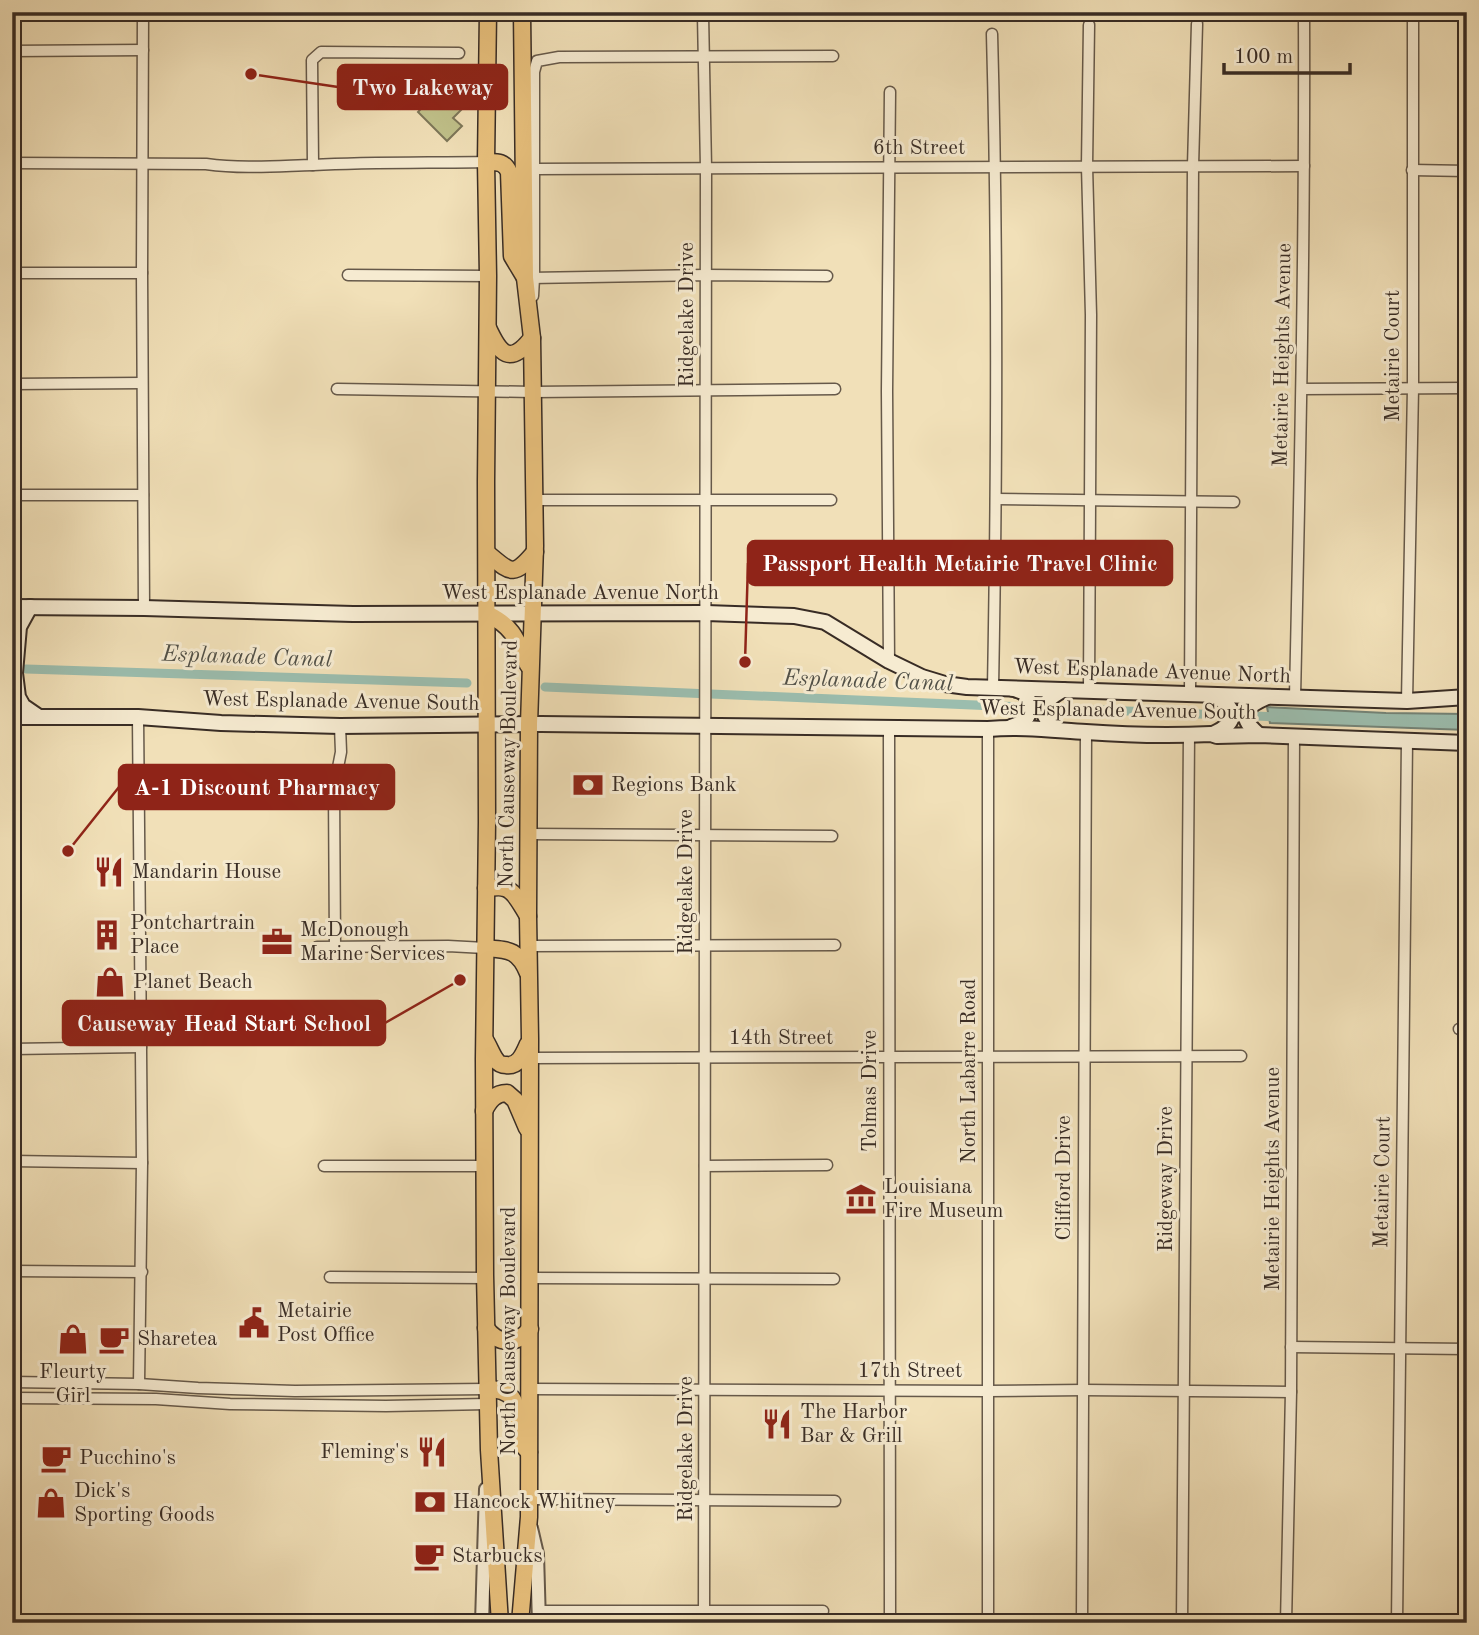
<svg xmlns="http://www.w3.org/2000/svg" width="1479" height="1635" viewBox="0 0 1479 1635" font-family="'Old Standard TT',serif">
  <rect width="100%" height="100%" fill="#f1e0b8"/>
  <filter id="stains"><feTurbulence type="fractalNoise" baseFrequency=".00286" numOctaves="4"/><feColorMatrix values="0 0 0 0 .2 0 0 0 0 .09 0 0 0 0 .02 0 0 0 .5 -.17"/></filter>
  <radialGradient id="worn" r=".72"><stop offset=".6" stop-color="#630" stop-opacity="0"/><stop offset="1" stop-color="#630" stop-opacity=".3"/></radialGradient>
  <polygon fill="#c0c18a" stroke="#7c7658" stroke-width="2" points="439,73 468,103 453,118 462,126 447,141 418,112 432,97 424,89"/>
  <polygon fill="#9bbdae" stroke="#738377" stroke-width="2" points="1267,707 1386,713 1467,714 1467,730 1270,723"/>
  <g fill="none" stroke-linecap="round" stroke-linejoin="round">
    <g stroke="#9bbdae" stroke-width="9">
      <polyline points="26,669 467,683"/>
      <polyline points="545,687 1021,707"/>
      <polyline points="1055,708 1223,715"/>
      <polyline points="1256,716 1279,717"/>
    </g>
    <g stroke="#66594a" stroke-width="13">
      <g id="minor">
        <polyline points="143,12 142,273 144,608"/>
        <polyline points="703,15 706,168 704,1623"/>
        <path d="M992,34C998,252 997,470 993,688"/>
        <polyline points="12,51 143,50"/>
        <path d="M12,163L206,164C242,169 277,166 313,165C371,162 428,163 486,162"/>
        <polyline points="313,165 312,60 321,52 459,53"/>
        <polyline points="535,169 1304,166"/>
        <polyline points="1412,170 1467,171"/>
        <polyline points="12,273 142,273"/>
        <polyline points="348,275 488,276"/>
        <polyline points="530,278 706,275 827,276"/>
        <polyline points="533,296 534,278 534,72 537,61 559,57 833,56"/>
        <polyline points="12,384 142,383"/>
        <polyline points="337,389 533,392 835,389"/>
        <polyline points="1302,389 1467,388"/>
        <polyline points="12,495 143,495"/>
        <polyline points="996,499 1234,502"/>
        <polyline points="535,500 831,500"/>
        <polyline points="889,661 887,391 890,92"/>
        <polyline points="1089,691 1091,315 1087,166 1089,25"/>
        <polyline points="1190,694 1193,166 1197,24"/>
        <path d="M1295,697C1300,470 1305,242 1304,14"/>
        <polyline points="1407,701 1413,388 1413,12"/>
        <polyline points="138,717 142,1163 139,1384"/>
        <polyline points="889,727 890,1623"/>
        <polyline points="529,834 832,836"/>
        <polyline points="528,946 835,945"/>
        <polyline points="317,947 448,946 485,948"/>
        <polyline points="335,947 334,788 341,752 340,726"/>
        <polyline points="1459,1029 1467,1029"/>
        <polyline points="12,1049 141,1047"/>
        <polyline points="530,1058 1241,1056"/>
        <polyline points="12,1161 142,1163"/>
        <polyline points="324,1166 484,1166"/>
        <polyline points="705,1166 827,1165"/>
        <polyline points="12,1271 142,1272"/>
        <polyline points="330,1277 485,1278"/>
        <polyline points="530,1278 834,1279"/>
        <polyline points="1291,1347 1467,1349"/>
        <polyline points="12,1382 139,1384 198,1388 295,1391 487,1389"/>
        <polyline points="530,1389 988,1391 1084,1390 1291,1392"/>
        <polyline points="12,1398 156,1399 230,1404 386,1406 487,1404"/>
        <polyline points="529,1499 835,1501"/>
        <polyline points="539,1611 823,1611"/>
        <polyline points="988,1623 988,729"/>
        <polyline points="1082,1623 1086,732"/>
        <polyline points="1182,1623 1189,735"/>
        <polyline points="1286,1623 1291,1392 1294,736"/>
        <polyline points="1397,1623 1407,741"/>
      </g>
    </g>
    <g stroke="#66594a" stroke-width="16">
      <g id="tertiary">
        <polyline points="531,1528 537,1554 539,1623"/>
        <polyline points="482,1623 486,1489"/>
      </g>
    </g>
    <g stroke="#382c25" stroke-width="18">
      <g id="secondary">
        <polyline points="12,607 144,608 353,614 706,613 794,616 825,622 889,661 922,677 945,684 967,687 1407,701 1467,697"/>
        <polyline points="30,607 19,627 15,673 18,697 23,706 39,717"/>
        <path d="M12,717H138L221,723L340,726L541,724L988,729C1021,726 1053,730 1086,732C1127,735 1170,736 1211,734L1217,736L1259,735L1467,743"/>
        <path d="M1011,727C1017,725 1024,722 1027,717C1031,711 1030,698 1024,693C1023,692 1015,689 1013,689"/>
        <path d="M1057,729C1054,726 1047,721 1045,716C1040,703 1054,695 1063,690"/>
        <path d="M1213,734C1238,723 1238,708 1214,696"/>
        <path d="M1259,735C1237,716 1244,707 1267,697"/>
      </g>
    </g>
    <g stroke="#382c25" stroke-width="19">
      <g id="trunk">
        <polyline points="488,12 486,162 488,276 486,481 487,822 484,1059 485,1275 489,1450 500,1623"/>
        <path d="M486,162C497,162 504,161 509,172L512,256L524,276"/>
        <path d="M488,328C500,354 510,366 532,338"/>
        <path d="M487,553C511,573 513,578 535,552"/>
        <path d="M487,614C513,626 517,640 528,665"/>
        <path d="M486,888C491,888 499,886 504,888C515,890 522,907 528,916"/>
        <path d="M485,948C508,950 518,949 528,973"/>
        <path d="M485,1040C489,1046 492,1055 496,1060C499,1064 501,1065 506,1065C519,1067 524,1053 528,1044"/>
        <path d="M484,1111C489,1101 495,1093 507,1093L515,1100L527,1128"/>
        <path d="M486,1328C498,1345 517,1345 530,1329"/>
        <path d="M487,1389C522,1389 516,1411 516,1438L529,1452"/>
        <polyline points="520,1623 529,1517 530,1039 528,916 529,724 535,546 532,338 525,278 522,12"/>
      </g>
    </g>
    <use href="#minor" stroke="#f6ebd1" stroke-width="10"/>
    <use href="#tertiary" stroke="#f6ebd1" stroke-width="12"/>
    <use href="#secondary" stroke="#f6ebd1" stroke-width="14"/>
    <use href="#trunk" stroke="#e8c07c" stroke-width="16"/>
  </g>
  <defs>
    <g id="bank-bare" transform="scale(2.415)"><path d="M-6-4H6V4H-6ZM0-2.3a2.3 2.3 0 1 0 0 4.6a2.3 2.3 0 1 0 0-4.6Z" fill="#8f2418" stroke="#f6ebd1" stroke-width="2.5" paint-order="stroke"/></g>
    <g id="restaurant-bare" transform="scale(2.415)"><path d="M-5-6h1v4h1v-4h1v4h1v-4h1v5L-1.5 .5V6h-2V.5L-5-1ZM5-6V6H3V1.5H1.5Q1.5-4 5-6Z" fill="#8f2418" stroke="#f6ebd1" stroke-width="2.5" paint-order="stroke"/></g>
    <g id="building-bare" transform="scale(2.415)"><path d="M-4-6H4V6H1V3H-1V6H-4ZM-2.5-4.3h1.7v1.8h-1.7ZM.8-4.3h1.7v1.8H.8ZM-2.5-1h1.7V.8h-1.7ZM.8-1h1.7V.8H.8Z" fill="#8f2418" stroke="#f6ebd1" stroke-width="2.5" paint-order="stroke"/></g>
    <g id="office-bare" transform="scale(2.415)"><path d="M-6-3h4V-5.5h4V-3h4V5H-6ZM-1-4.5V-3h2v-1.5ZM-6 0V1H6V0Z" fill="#8f2418" stroke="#f6ebd1" stroke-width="2.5" paint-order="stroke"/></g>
    <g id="shop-bare" transform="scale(2.415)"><path d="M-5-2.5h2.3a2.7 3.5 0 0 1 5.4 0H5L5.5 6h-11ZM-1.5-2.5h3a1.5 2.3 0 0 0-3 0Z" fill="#8f2418" stroke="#f6ebd1" stroke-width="2.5" paint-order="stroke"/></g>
    <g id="museum-bare" transform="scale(2.415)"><path d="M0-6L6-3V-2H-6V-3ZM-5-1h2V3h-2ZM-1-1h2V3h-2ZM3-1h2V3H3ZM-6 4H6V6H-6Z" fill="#8f2418" stroke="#f6ebd1" stroke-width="2.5" paint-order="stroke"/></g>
    <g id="civic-bare" transform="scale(2.415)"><path d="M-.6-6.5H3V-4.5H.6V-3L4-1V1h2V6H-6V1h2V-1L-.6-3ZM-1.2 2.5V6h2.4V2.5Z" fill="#8f2418" stroke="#f6ebd1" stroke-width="2.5" paint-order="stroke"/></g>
    <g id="cafe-bare" transform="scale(2.415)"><path d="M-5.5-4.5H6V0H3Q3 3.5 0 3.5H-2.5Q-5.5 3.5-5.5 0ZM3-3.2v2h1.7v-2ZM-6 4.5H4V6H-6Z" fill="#8f2418" stroke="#f6ebd1" stroke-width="2.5" paint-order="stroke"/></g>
  </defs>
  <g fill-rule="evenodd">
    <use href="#bank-bare" x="588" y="785"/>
    <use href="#restaurant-bare" x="109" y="872"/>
    <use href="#building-bare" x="107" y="935"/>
    <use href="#office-bare" x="277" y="942"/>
    <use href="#shop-bare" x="110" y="982"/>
    <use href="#museum-bare" x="861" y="1199"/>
    <use href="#civic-bare" x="254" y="1323"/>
    <use href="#shop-bare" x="73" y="1339"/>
    <use href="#cafe-bare" x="114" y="1339"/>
    <use href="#restaurant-bare" x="777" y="1424"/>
    <use href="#restaurant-bare" x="432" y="1452"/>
    <use href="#cafe-bare" x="56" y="1458"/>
    <use href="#bank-bare" x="430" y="1502"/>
    <use href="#shop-bare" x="51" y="1503"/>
    <use href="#cafe-bare" x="429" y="1556"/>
  </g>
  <g text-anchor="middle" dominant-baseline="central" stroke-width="6" stroke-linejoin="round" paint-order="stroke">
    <g font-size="21" fill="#382c25" stroke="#f6ebd1">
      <text x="919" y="148">6th Street</text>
      <text transform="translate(687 315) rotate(-90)">Ridgelake Drive</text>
      <text transform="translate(1283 355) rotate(-89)">Metairie Heights Avenue</text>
      <text transform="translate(1393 356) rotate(-90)">Metairie Court</text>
      <text x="580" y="593">West Esplanade Avenue North</text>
      <text transform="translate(1152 672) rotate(2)">West Esplanade Avenue North</text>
      <text transform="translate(341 702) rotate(1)">West Esplanade Avenue South</text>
      <text transform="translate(1118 711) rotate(1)">West Esplanade Avenue South</text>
      <text transform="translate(509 764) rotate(-89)">North Causeway Boulevard</text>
      <text transform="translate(686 882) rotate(-90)">Ridgelake Drive</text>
      <text x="781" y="1038">14th Street</text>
      <text transform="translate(969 1071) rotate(-90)">North Labarre Road</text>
      <text transform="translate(870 1091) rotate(-90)">Tolmas Drive</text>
      <text transform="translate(1064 1178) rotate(-90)">Clifford Drive</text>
      <text transform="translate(1166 1179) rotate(-90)">Ridgeway Drive</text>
      <text transform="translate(1273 1179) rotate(-90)">Metairie Heights Avenue</text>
      <text transform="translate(1383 1182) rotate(-89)">Metairie Court</text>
      <text transform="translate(509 1331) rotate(-90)">North Causeway Boulevard</text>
      <text x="910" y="1371">17th Street</text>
      <text transform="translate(686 1449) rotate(-90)">Ridgelake Drive</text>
    </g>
    <g font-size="21" fill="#382c25" stroke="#f6ebd1" text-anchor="start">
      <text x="611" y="785">Regions Bank</text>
      <text x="132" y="872">Mandarin House</text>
      <text x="130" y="923">Pontchartrain<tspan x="130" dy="24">Place</tspan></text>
      <text x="300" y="930">McDonough<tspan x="300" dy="24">Marine Services</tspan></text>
      <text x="133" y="982">Planet Beach</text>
      <text x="884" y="1187">Louisiana<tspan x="884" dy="24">Fire Museum</tspan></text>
      <text x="277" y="1311">Metairie<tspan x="277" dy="24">Post Office</tspan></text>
      <text x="137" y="1339">Sharetea</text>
      <text x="73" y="1372" text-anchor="middle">Fleurty<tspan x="73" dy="24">Girl</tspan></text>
      <text x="800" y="1412">The Harbor<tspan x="800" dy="24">Bar &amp; Grill</tspan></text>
      <text x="409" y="1452" text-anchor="end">Fleming's</text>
      <text x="79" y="1458">Pucchino's</text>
      <text x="74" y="1491">Dick's<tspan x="74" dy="24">Sporting Goods</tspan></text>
      <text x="453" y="1502">Hancock Whitney</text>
      <text x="452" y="1556">Starbucks</text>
    </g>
    <g font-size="23" font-style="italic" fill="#515047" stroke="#f6ebd1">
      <text transform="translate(247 657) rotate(2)">Esplanade Canal</text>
      <text transform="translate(868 681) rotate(2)">Esplanade Canal</text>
    </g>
  </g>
  <path fill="none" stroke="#8f2418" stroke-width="2.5" d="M251 74L338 87M745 662L748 563M68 851L119 787M460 980L385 1023"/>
  <g fill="#8f2418" stroke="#f6ebd1" stroke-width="2.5">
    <circle cx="251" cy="74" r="7"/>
    <circle cx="745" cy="662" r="7"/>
    <circle cx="68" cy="851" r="7"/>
    <circle cx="460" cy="980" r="7"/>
  </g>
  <g fill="#8f2418" stroke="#8f2418" stroke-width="2.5">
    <rect x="338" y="65" width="169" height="44" rx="7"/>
    <rect x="748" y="541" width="424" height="44" rx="7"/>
    <rect x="119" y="765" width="275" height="44" rx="7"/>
    <rect x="63" y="1001" width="322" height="44" rx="7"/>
  </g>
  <g font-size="23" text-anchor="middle" font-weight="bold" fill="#fff">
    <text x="423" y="95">Two Lakeway</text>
    <text x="960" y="571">Passport Health Metairie Travel Clinic</text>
    <text x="257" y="795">A-1 Discount Pharmacy</text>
    <text x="224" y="1031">Causeway Head Start School</text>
  </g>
  <rect width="1479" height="1635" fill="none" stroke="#f1e0b8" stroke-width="42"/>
  <rect x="14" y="14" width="1451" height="1607" fill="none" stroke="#382c25" stroke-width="3.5"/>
  <rect x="21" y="21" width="1437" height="1593" fill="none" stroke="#382c25" stroke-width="2"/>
  <path d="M1224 63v10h126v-10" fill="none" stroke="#382c25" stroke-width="3.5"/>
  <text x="1234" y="63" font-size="21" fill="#382c25" stroke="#f6ebd1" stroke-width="5" paint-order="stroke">100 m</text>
  <rect width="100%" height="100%" filter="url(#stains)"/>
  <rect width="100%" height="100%" fill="url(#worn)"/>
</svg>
